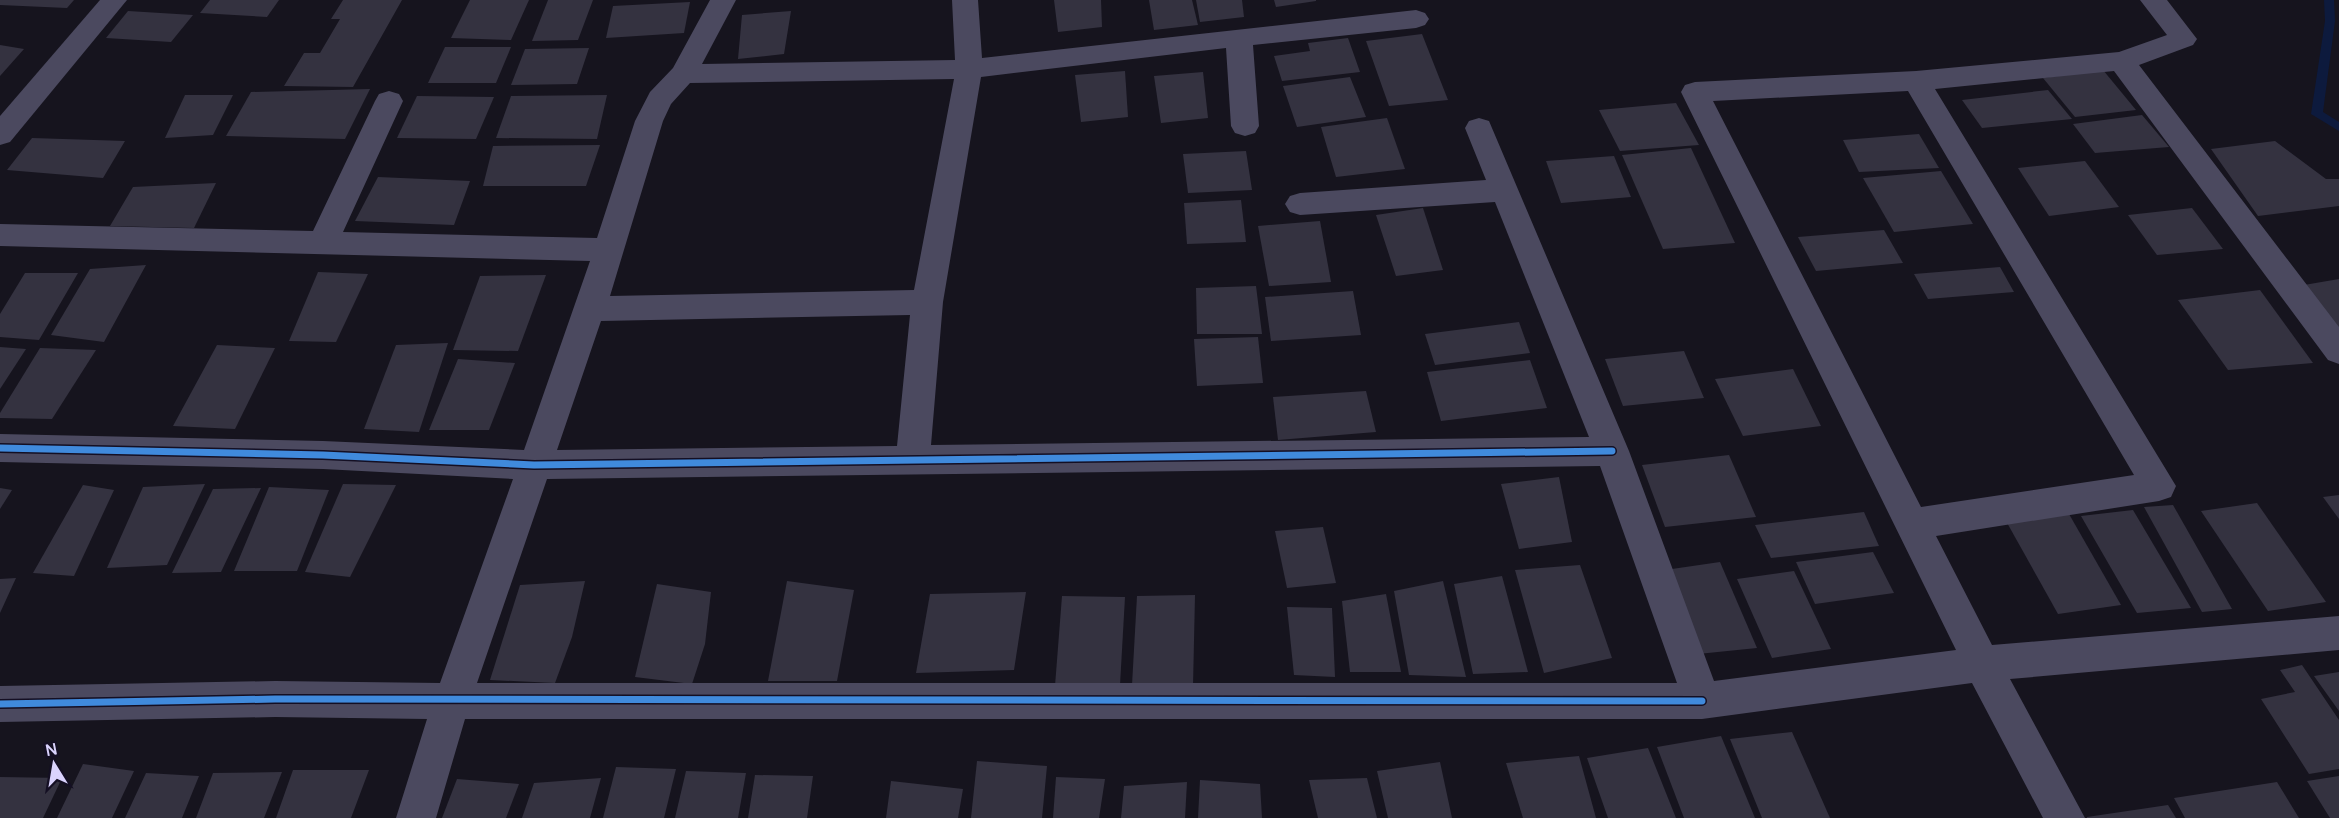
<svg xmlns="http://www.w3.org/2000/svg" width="2339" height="818" viewBox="0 0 2339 818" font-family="Manrope,sans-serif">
  <rect width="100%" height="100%" fill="#16141e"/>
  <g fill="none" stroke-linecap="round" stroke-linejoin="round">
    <polygon fill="#0d1a3d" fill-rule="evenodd" points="2324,0 2334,0 2335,21 2323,112 2339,122 2339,131 2311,114 2325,21"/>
  </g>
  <g fill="#343240">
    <polygon points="0,0 74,0 67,8 0,5"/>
    <polygon points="210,0 279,0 267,17 200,13"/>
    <polygon points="343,0 402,0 353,87 284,86 304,53 320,53 340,19 331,19"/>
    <polygon points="470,0 529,0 511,40 451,38"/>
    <polygon points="548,0 593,0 578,40 532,41"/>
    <polygon points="1054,0 1101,0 1102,27 1058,32"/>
    <polygon points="1149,0 1192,0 1198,25 1154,30"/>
    <polygon points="1196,0 1242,0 1244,17 1200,22"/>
    <polygon points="1274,0 1316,0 1316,1 1276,7"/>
    <polygon points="690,2 684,33 606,38 613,6"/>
    <polygon points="128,11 193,15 171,42 106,38"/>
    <polygon points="791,11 784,54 738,59 742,15"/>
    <polygon points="1422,34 1448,100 1389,106 1366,41"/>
    <polygon points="1348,38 1360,72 1282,81 1274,56 1310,51 1308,43"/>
    <polygon points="0,45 24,49 0,76"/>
    <polygon points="445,47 511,47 496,83 428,83"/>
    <polygon points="589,48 577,84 511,85 525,49"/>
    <polygon points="2103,70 2136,110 2075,117 2043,78"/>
    <polygon points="1125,71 1128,117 1081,122 1075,75"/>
    <polygon points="1203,72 1208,118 1161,123 1154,76"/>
    <polygon points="1350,77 1366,117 1297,127 1283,86"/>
    <polygon points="370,89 345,139 226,136 251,92"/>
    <polygon points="2048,90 2072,119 1982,128 1962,100"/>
    <polygon points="185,95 233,95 213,135 165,138"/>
    <polygon points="607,95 597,139 496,138 511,96"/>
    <polygon points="417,96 494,97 476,139 397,138"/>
    <polygon points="1676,103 1699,145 1620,151 1599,110"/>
    <polygon points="2142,115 2169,147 2095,153 2073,124"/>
    <polygon points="1387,118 1405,169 1336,177 1321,127"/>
    <polygon points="1919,134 1939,168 1859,172 1843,140"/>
    <polygon points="32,138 125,141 103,178 7,170"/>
    <polygon points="2275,141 2326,179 2339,179 2339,206 2258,216 2211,149"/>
    <polygon points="600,145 586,186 483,186 493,146"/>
    <polygon points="1691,148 1735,243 1663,249 1622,155"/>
    <polygon points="1246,151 1252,190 1188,193 1183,154"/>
    <polygon points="1614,156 1631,197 1561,203 1546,161"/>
    <polygon points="2085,161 2119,207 2049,216 2018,168"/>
    <polygon points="1941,171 1973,224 1894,232 1863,178"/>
    <polygon points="378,177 470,181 454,225 355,221"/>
    <polygon points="216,183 194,228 110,226 133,187"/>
    <polygon points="1241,200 1246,242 1187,244 1184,203"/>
    <polygon points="1423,208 1443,270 1396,276 1376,215"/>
    <polygon points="2192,208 2223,249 2157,255 2128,215"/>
    <polygon points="1320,221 1331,282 1269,286 1258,226"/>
    <polygon points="1884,230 1903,263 1816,271 1798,237"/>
    <polygon points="146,265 104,342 51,335 90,269"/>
    <polygon points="2000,267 2014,292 1928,299 1914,274"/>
    <polygon points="318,272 368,274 336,342 289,341"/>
    <polygon points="25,273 78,273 39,340 0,337 0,314"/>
    <polygon points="546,275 518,351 453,350 480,276"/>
    <polygon points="2339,279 2339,328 2304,285"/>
    <polygon points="1256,286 1262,334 1197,334 1196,288"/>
    <polygon points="2260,290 2313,363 2228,370 2178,300"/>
    <polygon points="1353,291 1361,335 1271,341 1265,297"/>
    <polygon points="1519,322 1530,353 1435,365 1425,334"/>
    <polygon points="1258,337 1263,383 1197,386 1194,339"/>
    <polygon points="448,343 419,432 364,429 396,345"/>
    <polygon points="217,345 275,348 235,429 173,426"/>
    <polygon points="0,347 26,349 0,389"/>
    <polygon points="40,348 96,350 52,419 0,418 0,413"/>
    <polygon points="1684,351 1704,398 1623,406 1605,359"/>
    <polygon points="458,359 515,363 489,430 429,430"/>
    <polygon points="1530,360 1547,408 1441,421 1427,372"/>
    <polygon points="1793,369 1821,426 1743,436 1715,379"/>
    <polygon points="1366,391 1376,432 1278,440 1273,397"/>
    <polygon points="1729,455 1756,517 1665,527 1642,465"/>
    <polygon points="1559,477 1572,542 1519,549 1501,484"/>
    <polygon points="205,484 167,565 107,568 143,487"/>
    <polygon points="343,484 396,485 350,577 305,572"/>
    <polygon points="83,485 114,490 74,576 33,573"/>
    <polygon points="269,487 329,490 297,571 234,571"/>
    <polygon points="0,488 12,490 0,509"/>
    <polygon points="261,488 221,572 172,573 213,489"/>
    <polygon points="2339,495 2339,519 2323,497"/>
    <polygon points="2257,503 2326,602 2268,611 2201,511"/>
    <polygon points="2173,505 2232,609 2202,612 2144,507"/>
    <polygon points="2133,510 2191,608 2137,613 2081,516"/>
    <polygon points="1864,512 1879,546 1771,558 1755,525"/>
    <polygon points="2069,514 2121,605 2058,614 2006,521"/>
    <polygon points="1323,527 1336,583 1287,588 1275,531"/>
    <polygon points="1873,552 1894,593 1815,604 1796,562"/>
    <polygon points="1720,562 1757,648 1698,654 1665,570"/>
    <polygon points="1580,565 1612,658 1544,673 1515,570"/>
    <polygon points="1794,571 1831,649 1772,658 1737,579"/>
    <polygon points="1502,576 1528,672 1473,674 1454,584"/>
    <polygon points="16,578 0,613 0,579"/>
    <polygon points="585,581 572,637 555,683 490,680 520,585"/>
    <polygon points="787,581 854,590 837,681 768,681"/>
    <polygon points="1443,581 1466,677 1409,675 1394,591"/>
    <polygon points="657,584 711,592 705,644 692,684 635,677"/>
    <polygon points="1026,592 1014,670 916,673 930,594"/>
    <polygon points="1386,594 1401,672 1350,672 1342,601"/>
    <polygon points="1195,595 1193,686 1132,685 1137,596"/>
    <polygon points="1062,596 1125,597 1120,685 1055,686"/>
    <polygon points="1287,607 1332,608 1335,677 1294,675"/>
    <polygon points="2302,665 2339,720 2339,769 2309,774 2261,699 2295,692 2280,670"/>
    <polygon points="2339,672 2339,711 2314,676"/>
    <polygon points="1792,732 1830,818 1762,818 1730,739"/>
    <polygon points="1721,736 1755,818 1684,818 1657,747"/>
    <polygon points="1648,748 1676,818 1608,818 1587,758"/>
    <polygon points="1579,756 1596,818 1523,818 1506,763"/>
    <polygon points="977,761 1047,766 1042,818 971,818"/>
    <polygon points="1440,762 1452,818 1388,818 1377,771"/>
    <polygon points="83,764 134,771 112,818 57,818"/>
    <polygon points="616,767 676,769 664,818 603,818"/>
    <polygon points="293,770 369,770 351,818 276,818"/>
    <polygon points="686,771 746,773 738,818 675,818"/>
    <polygon points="282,772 264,818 196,818 213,773"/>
    <polygon points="146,773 199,776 182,818 125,818"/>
    <polygon points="755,775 813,776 807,818 748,818"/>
    <polygon points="2339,776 2339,818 2330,818 2307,781"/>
    <polygon points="0,777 62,778 43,818 0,818"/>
    <polygon points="1056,777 1105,779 1099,818 1053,818"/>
    <polygon points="601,778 590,818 522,818 534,783"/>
    <polygon points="1367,778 1377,818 1318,818 1309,780"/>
    <polygon points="457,779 519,784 506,818 442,818"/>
    <polygon points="1200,780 1260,784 1262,818 1198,818"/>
    <polygon points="891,781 963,789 958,818 886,818"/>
    <polygon points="1187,782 1185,818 1121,818 1124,786"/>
    <polygon points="2277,782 2299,818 2185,818 2174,798"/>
    <polygon points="2168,805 2176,818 2087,818 2087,817"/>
  </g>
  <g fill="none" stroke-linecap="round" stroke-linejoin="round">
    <g fill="#4b495f" fill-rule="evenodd">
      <polygon points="100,0 127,0 10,142 0,145 0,116"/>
      <path d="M710,0H736L702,64L955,60L952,0H978L982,58L1416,10L1425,13L1429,19L1425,25L1416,28L1253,45L1259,126L1255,133L1245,136L1235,133L1231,126L1226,48L981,77L943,302L931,445L1589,437L1495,202L1300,215L1290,212L1285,204L1290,196L1300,193L1486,180L1465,128L1469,121L1479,118L1489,121L1629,451L1714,681L1956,650L1681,92L1685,85L1695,82L1916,71L2119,52L2167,35L2140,0H2167L2197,39L2193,45L2139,65L2339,327V364L2328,360L2114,71L1935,89L2176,486L2171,497L2159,501L1936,536L1992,645L2339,616V650L2010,679L2085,818H2043L1972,683L1702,719H465L436,818H396L427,719L275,717L0,722V686L275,681L440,683L513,479L323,469L0,462V434L323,441L524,450L590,261L0,246V224L313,231L375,101L379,94L389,91L399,94L403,101L343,232L597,238L635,121L650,92L673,68ZM954,79L914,290L610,296L663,121L671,104L690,83ZM1908,91L2134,475L1921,507L1713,101ZM910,315L897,446L557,450L601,321ZM1600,466L1677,683H477L547,479Z"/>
    </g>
    <g stroke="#140f23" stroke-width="10">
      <g id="cycleway">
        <polyline points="0,448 323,455 534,465 1612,451"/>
        <polyline points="0,704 275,699 1702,701"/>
      </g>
    </g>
    <use href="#cycleway" stroke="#408adc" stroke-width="7"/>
  </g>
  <g transform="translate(54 764) rotate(349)" stroke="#140f23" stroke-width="4.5" paint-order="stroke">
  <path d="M0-4.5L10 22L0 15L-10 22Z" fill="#dad3fd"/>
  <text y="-9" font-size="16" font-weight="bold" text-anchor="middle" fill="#dad3fd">N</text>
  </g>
</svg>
